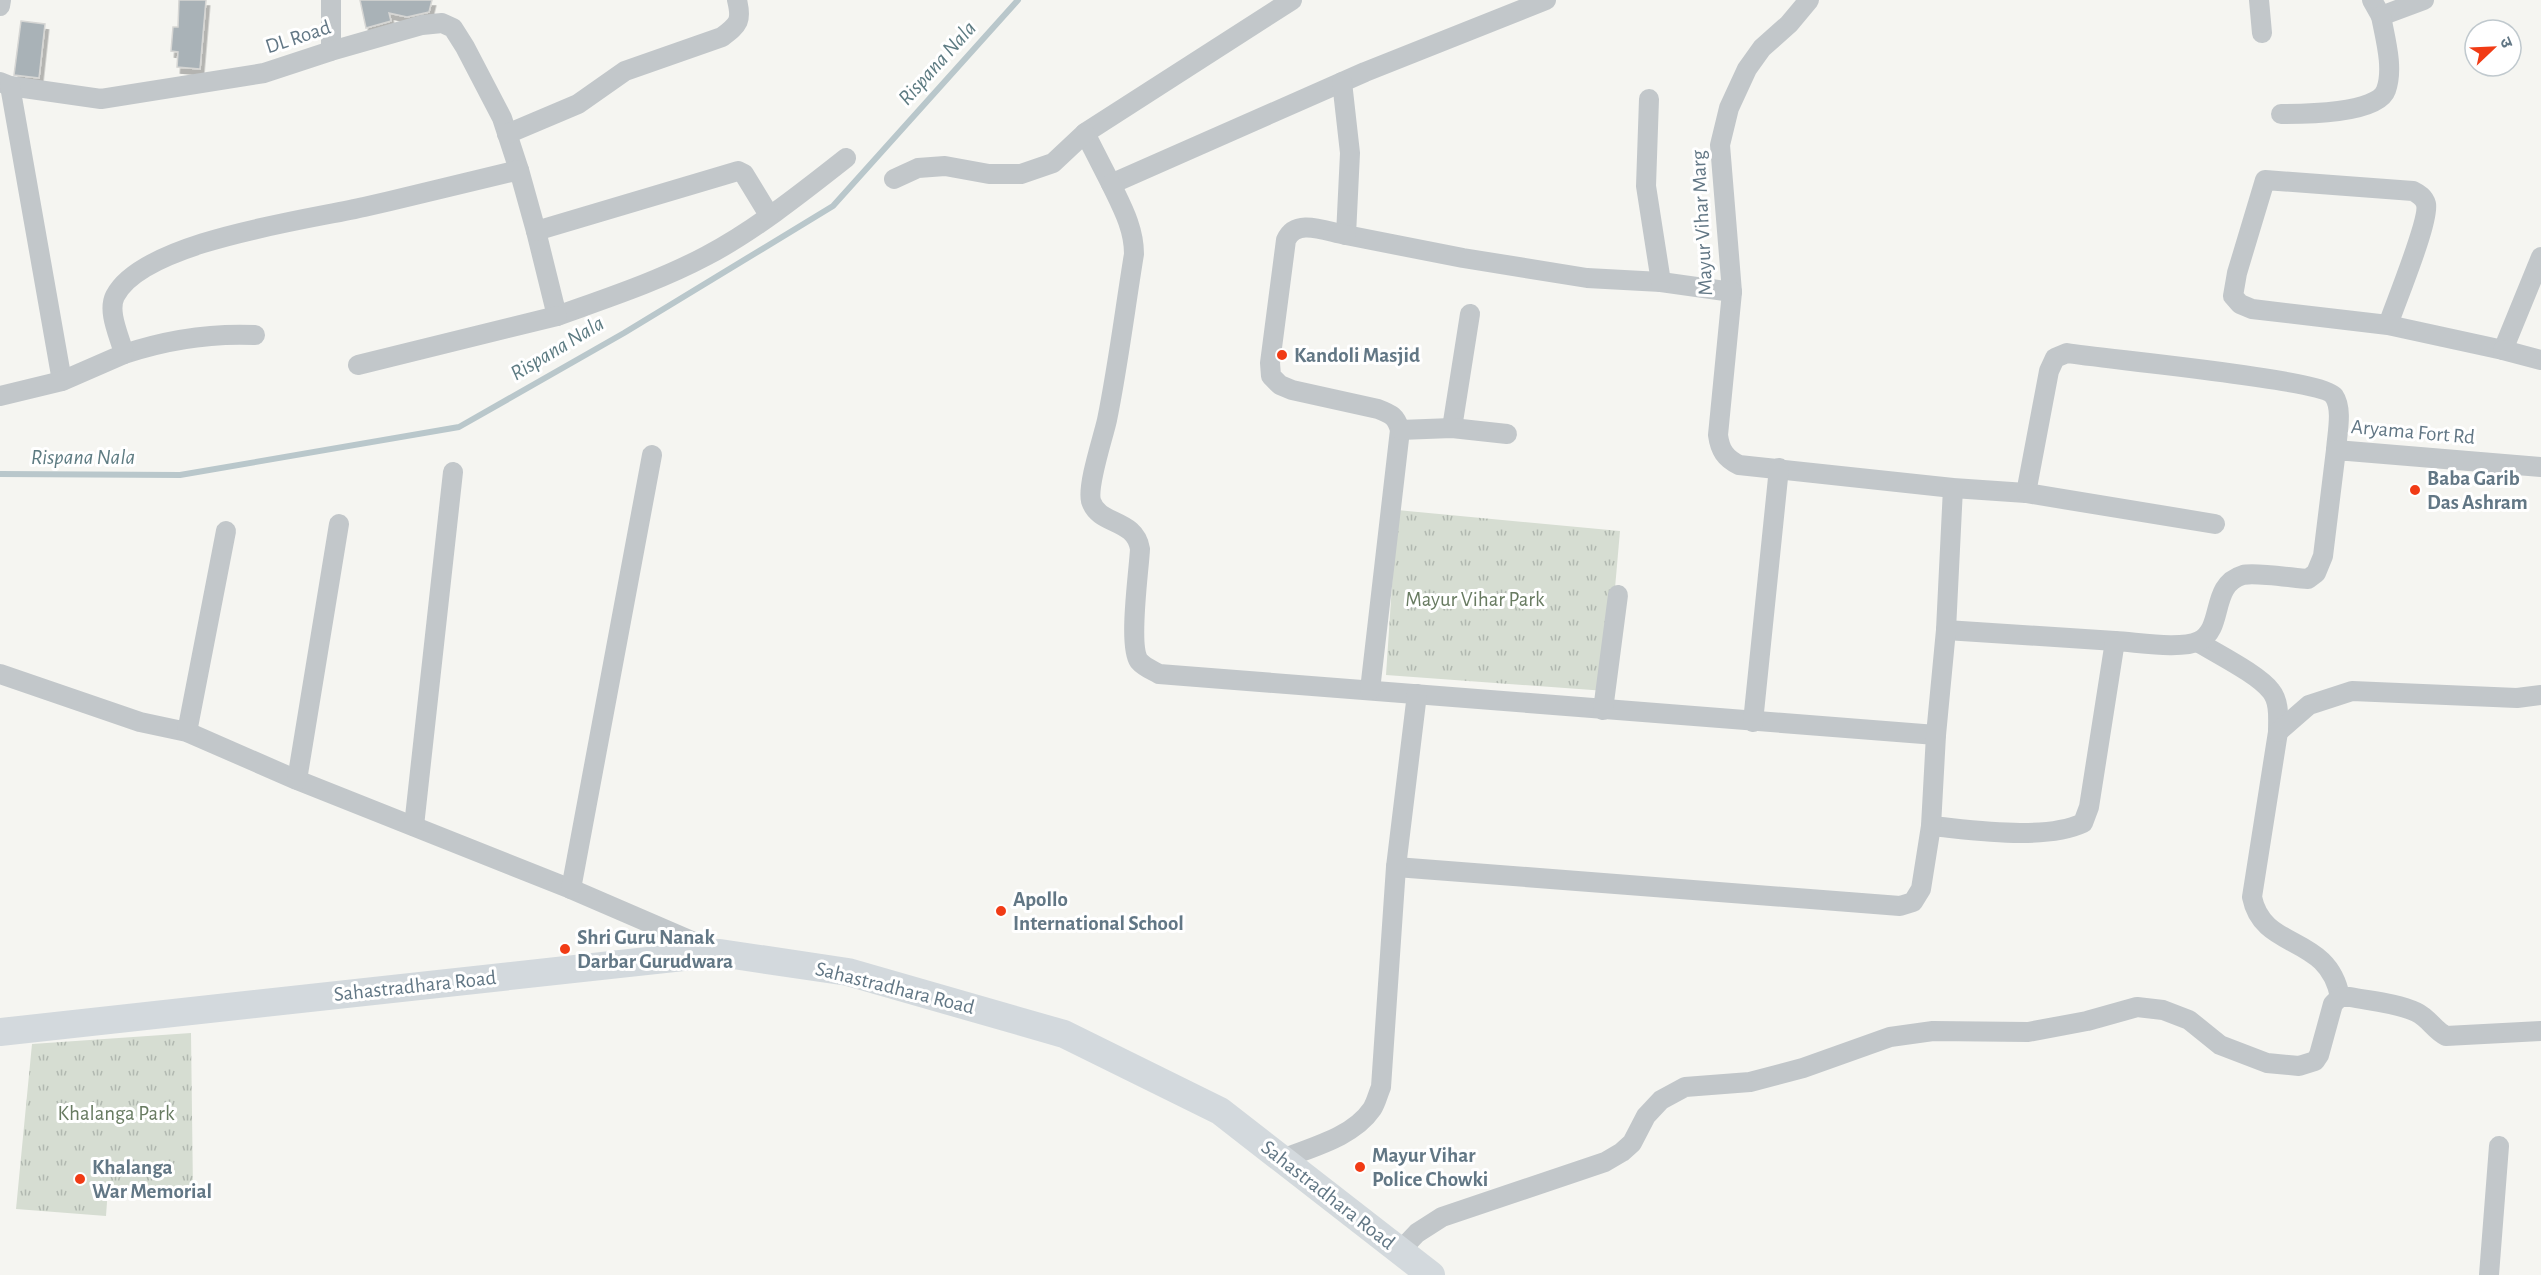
<svg xmlns="http://www.w3.org/2000/svg" width="2541" height="1275" viewBox="0 0 2541 1275" font-family="'Alegreya Sans','Noto Sans Devanagari',sans-serif">
  <defs>
    <pattern id="park-tufts" width="24" height="20" patternUnits="userSpaceOnUse" patternTransform="scale(1.5)"><rect width="24" height="20" fill="#d6ddd2"/><path d="M3 7l-1-3M5 7V3M7 7l1-3M15 17l-1-3M17 17v-4M19 17l1-3" fill="none" stroke="#b1b8b0"/></pattern>
    <filter id="shadow"><feDropShadow dx="3.5" dy="6" stdDeviation="0" flood-color="#0004"/></filter>
  </defs>
  <rect width="100%" height="100%" fill="#f5f5f1"/>
  <g fill="url(#park-tufts)">
    <polygon points="1397,510 1620,531 1606,691 1386,675"/>
    <polygon points="191,1033 193,1192 108,1188 106,1216 16,1209 32,1044"/>
  </g>
  <g fill="none" stroke-linecap="round" stroke-linejoin="round">
    <polyline stroke="#b9c7cb" stroke-width="6" points="0,474 180,475 459,427 624,333 833,206 1018,0"/>
  </g>
  <g fill="#a9b2b7" stroke="#d6d6d4" stroke-width="1.5" filter="url(#shadow)">
    <polygon points="179,0 206,0 200,69 177,67 178,52 171,51 173,27 178,27"/>
    <polygon points="360,0 432,0 429,12 407,17 389,13 391,21 366,28"/>
    <polygon points="21,21 45,24 39,78 14,75"/>
  </g>
  <g fill="none" stroke-linecap="round" stroke-linejoin="round">
    <g stroke="#c2c7ca" stroke-width="20">
      <polyline points="1292,0 1085,133 1111,184 1365,72 1546,0"/>
      <path d="M1809,0L1789,24L1762,48L1747,69L1729,108L1720,145L1732,292L1718,435C1720,450 1725,458 1739,465L1953,488L2026,493L2049,371L2055,358L2067,353C2102,359 2322,379 2334,396C2343,409 2337,434 2336,450"/>
      <polyline points="2259,0 2262,33"/>
      <polyline points="2372,0 2381,16 2424,0"/>
      <polyline points="0,6 1,0"/>
      <polyline points="331,51 331,0"/>
      <polyline points="0,82 10,86 101,99 264,73 331,51 422,25 442,23 453,28 465,47 502,118 519,170"/>
      <polyline points="1342,82 1350,153 1346,235 1463,258 1587,278 1661,282 1732,292"/>
      <polyline points="10,86 62,381"/>
      <polyline points="1649,99 1646,186 1661,282"/>
      <path d="M2281,114C2302,114 2378,114 2386,90C2394,68 2385,38 2381,16"/>
      <path d="M507,134L578,104L625,71L722,37C739,24 742,21 737,0"/>
      <polyline points="894,179 918,168 945,166 989,174 1021,174 1053,163 1085,133"/>
      <path d="M1111,184C1122,207 1134,228 1134,254C1125,309 1118,366 1107,420C1103,438 1087,485 1091,501C1099,526 1135,518 1140,549C1139,571 1128,645 1139,661C1144,667 1152,670 1159,674L1936,735"/>
      <path d="M536,231L557,316C607,298 659,281 706,256C754,231 804,191 846,158"/>
      <path d="M1346,235C1327,232 1296,217 1286,240L1270,363L1271,376L1280,385L1292,390L1378,409C1391,414 1396,416 1400,430L1370,690"/>
      <path d="M2388,325L2252,309L2240,304L2233,296L2237,273L2265,180L2413,191C2419,194 2424,197 2426,204C2430,220 2395,304 2388,325L2503,350L2541,257"/>
      <polyline points="2503,350 2541,360"/>
      <path d="M124,354C166,340 211,333 255,335"/>
      <polyline points="358,365 557,316"/>
      <path d="M0,396L62,381L124,354C120,337 107,312 115,296C143,241 307,220 364,207C416,195 468,182 519,170L536,231L738,171L744,174L769,215"/>
      <polyline points="1452,428 1470,314"/>
      <polyline points="1400,430 1452,428 1507,434"/>
      <polyline points="2026,493 2215,524"/>
      <polyline points="1946,630 2115,641"/>
      <path d="M2198,642C2217,654 2258,674 2271,691C2280,702 2278,719 2278,732L2252,897C2263,952 2328,933 2340,997"/>
      <polyline points="0,674 140,722 187,732 297,780 571,889 717,952"/>
      <polyline points="1603,710 1618,595"/>
      <polyline points="1753,722 1779,468"/>
      <polyline points="187,732 226,531"/>
      <polyline points="2278,732 2309,705 2352,691 2517,698 2541,695"/>
      <polyline points="297,780 339,524"/>
      <polyline points="414,826 453,472"/>
      <path d="M1931,826C1974,830 2044,841 2083,823L2089,807L2115,641C2137,642 2180,650 2199,641C2225,628 2209,585 2243,575C2255,572 2293,578 2308,579L2316,573L2323,556L2336,450L2541,467"/>
      <polyline points="1396,867 1900,906 1913,902 1921,889 1931,826 1936,735 1946,630 1953,488"/>
      <polyline points="571,889 652,455"/>
      <path d="M1282,1159C1312,1147 1353,1137 1372,1109C1376,1103 1378,1094 1381,1087L1396,867L1417,694"/>
      <path d="M1400,1251L1417,1233L1442,1217L1605,1162L1622,1152L1632,1143L1646,1116L1661,1100L1685,1087L1750,1082L1803,1068L1890,1037L1933,1031L2028,1032L2087,1021L2137,1007L2163,1010L2189,1020L2220,1045L2267,1063L2299,1066L2315,1061L2319,1055L2333,1004L2340,997H2350C2371,1001 2397,1003 2416,1012C2429,1018 2434,1030 2446,1036L2541,1031"/>
      <polyline points="2489,1275 2499,1146"/>
    </g>
    <polyline stroke="#d3d9dd" stroke-width="28" points="0,1032 720,953 848,972 1064,1034 1220,1111 1431,1275"/>
  </g>
  <g fill="#f13b15" stroke="#fff" stroke-width="2">
    <circle cx="1282" cy="355" r="6"/>
    <circle cx="2415" cy="490" r="6"/>
    <circle cx="1001" cy="911" r="6"/>
    <circle cx="565" cy="949" r="6"/>
    <circle cx="1360" cy="1167" r="6"/>
    <circle cx="80" cy="1179" r="6"/>
  </g>
  <g text-anchor="middle" dominant-baseline="central" stroke-width="6" stroke-linejoin="round" paint-order="stroke">
    <g font-size="21" fill="#627785" stroke="#fff">
      <text transform="translate(298 37) rotate(-18)">DL Road</text>
      <text transform="translate(1702 223) rotate(-93)">Mayur Vihar Marg</text>
      <text transform="translate(2413 432) rotate(5)">Aryama Fort Rd</text>
      <text transform="translate(415 986) rotate(-6)">Sahastradhara Road</text>
      <text transform="translate(895 988) rotate(14)">Sahastradhara Road</text>
      <text transform="translate(1328 1195) rotate(38)">Sahastradhara Road</text>
    </g>
    <g font-size="21" font-weight="bold" fill="#627785" stroke="#fff" text-anchor="start">
      <text x="1294" y="355">Kandoli Masjid</text>
      <text x="2427" y="478">Baba Garib<tspan x="2427" dy="24">Das Ashram</tspan></text>
      <text x="1013" y="899">Apollo<tspan x="1013" dy="24">International School</tspan></text>
      <text x="577" y="937">Shri Guru Nanak<tspan x="577" dy="24">Darbar Gurudwara</tspan></text>
      <text x="1372" y="1155">Mayur Vihar<tspan x="1372" dy="24">Police Chowki</tspan></text>
      <text x="92" y="1167">Khalanga<tspan x="92" dy="24">War Memorial</tspan></text>
    </g>
    <g font-size="21" fill="#687b61" stroke="#fff">
      <text x="1475" y="599">Mayur Vihar Park</text>
      <text x="116" y="1113">Khalanga Park</text>
    </g>
    <g font-size="22" font-style="italic" fill="#5d7b82" stroke="#fff">
      <text transform="translate(937 63) rotate(-48)">Rispana Nala</text>
      <text transform="translate(557 348) rotate(-31)">Rispana Nala</text>
      <text x="83" y="457">Rispana Nala</text>
    </g>
  </g>
  <g transform="translate(2493 48) rotate(67)"><circle r="28" fill="#ffffff" stroke="#c0c9ce" stroke-width="1.5"/>
  <path d="M0-4.5L10 22L0 15L-10 22Z" fill="#f13b15"/>
  <text y="-9" font-size="16" font-weight="bold" text-anchor="middle" fill="#627785">उ</text>
  </g>
</svg>
